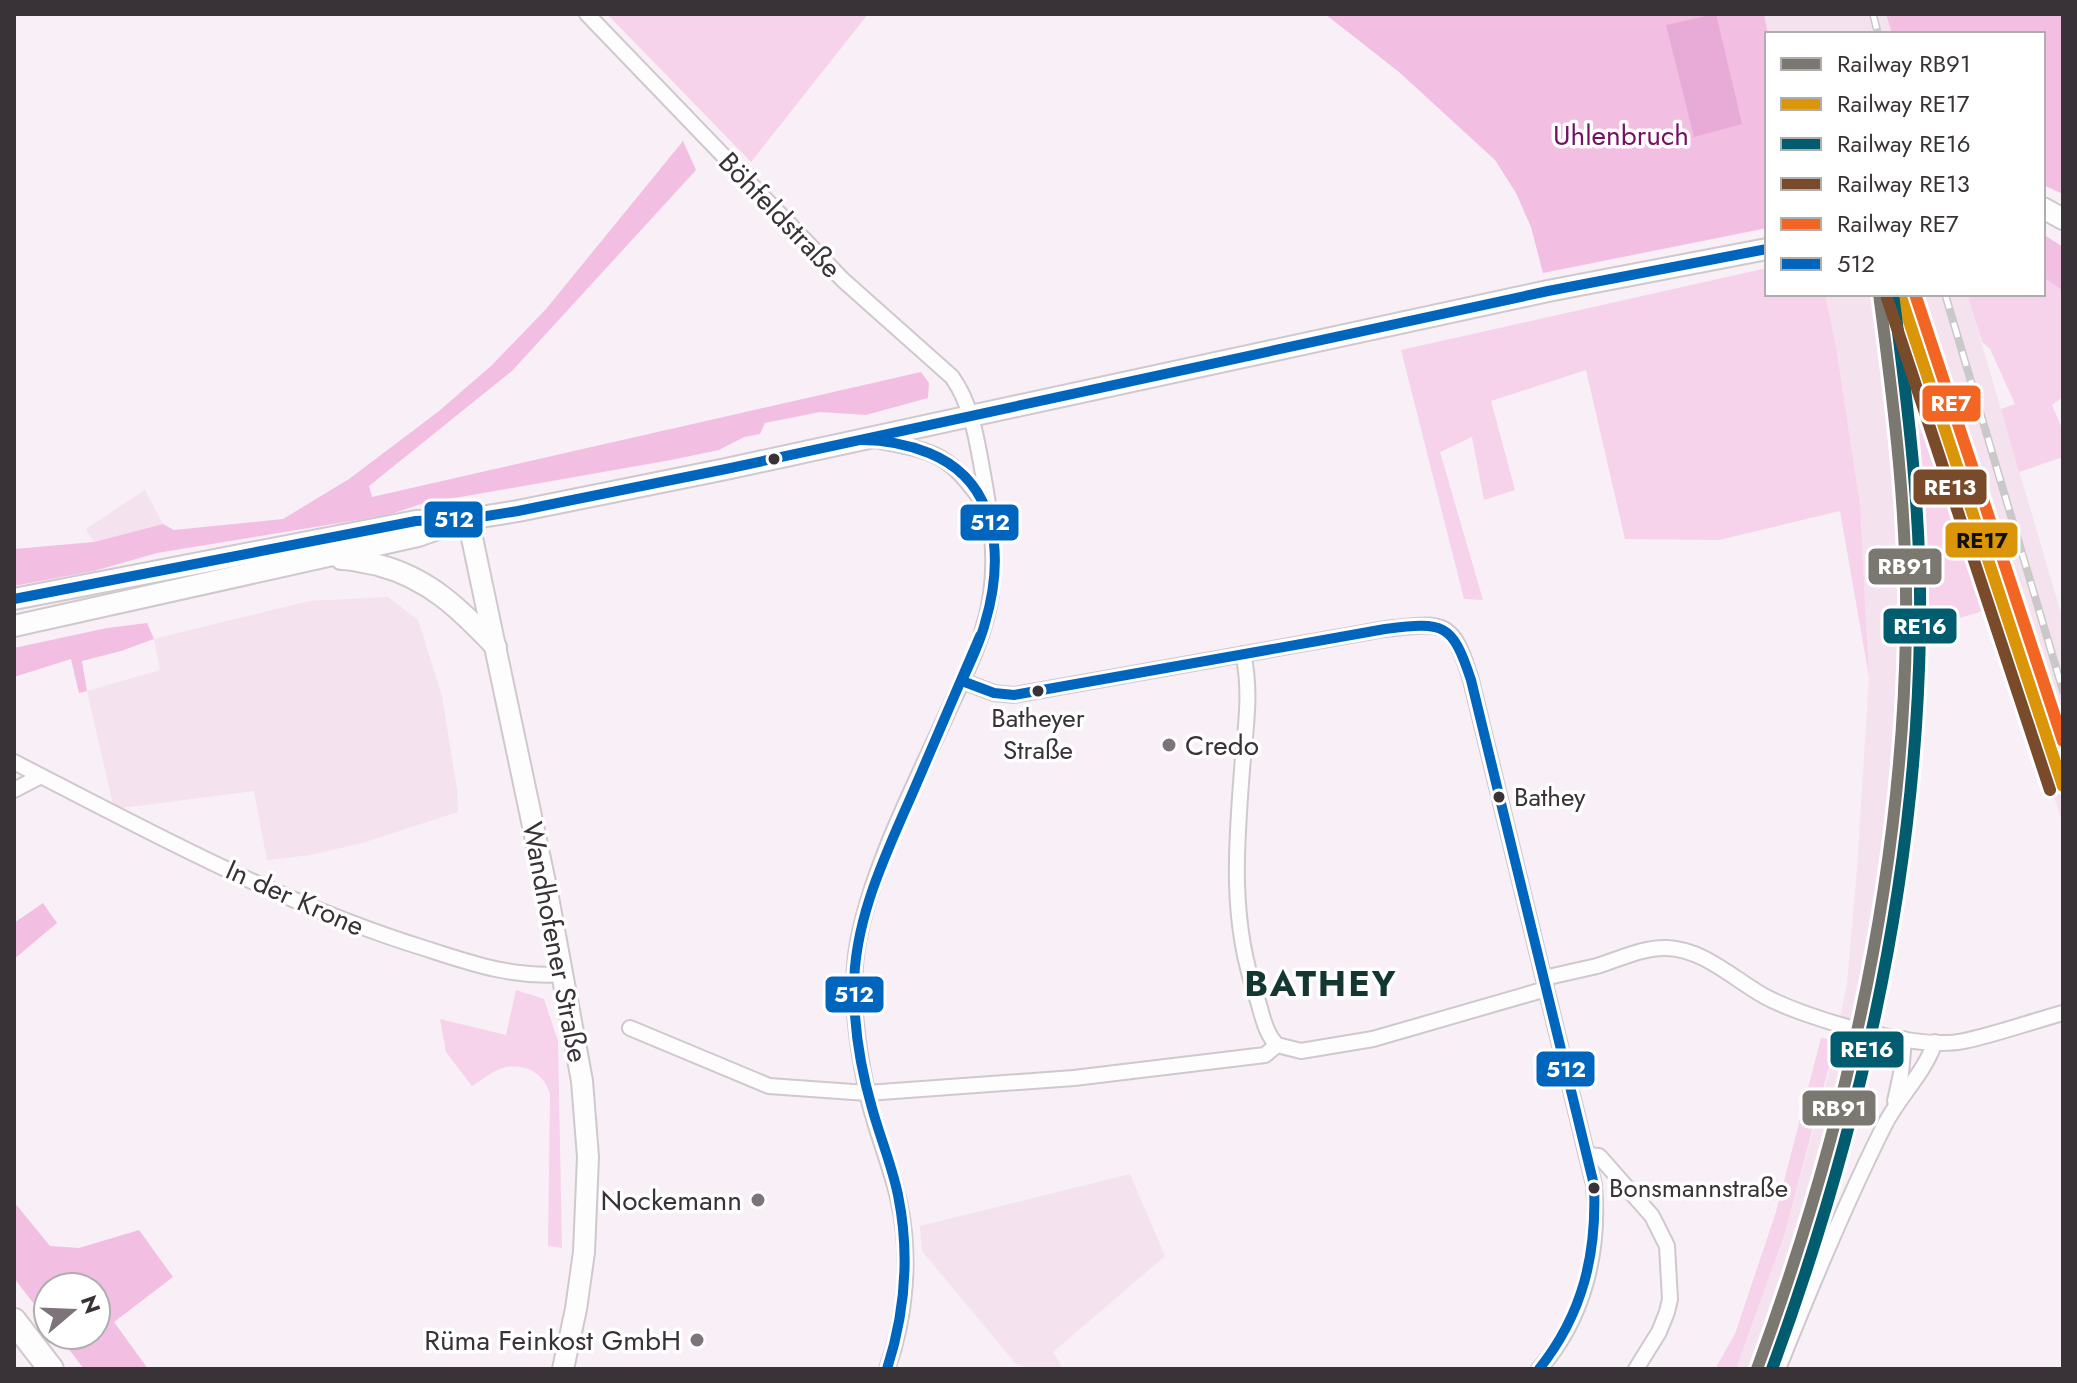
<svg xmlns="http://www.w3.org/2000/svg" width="2077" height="1383" viewBox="0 0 2077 1383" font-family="Jost,sans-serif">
  <rect width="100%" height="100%" fill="#f9eff6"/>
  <g fill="#f4e2ee">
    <polygon points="1764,14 1886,14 1892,34 1768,34"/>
    <polygon points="1825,294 1967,294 2063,620 2063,824 1932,432 1908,438 1916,631 1910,779 1896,870 1854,1073 1811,1241 1767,1369 1736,1369 1785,1233 1830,1069 1847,984 1857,869 1869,677 1860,505 1836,346"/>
    <polygon points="145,490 163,524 94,542 86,529"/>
    <polygon points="388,597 418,620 442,696 457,790 458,812 362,843 310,855 267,860 254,791 114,809 87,691 160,670 154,639 309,601"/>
    <polygon points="1130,1174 1165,1256 1053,1352 1063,1369 1032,1369 1016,1364 922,1251 920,1226"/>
  </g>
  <g fill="#f6d3eb">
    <polygon points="607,14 868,14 751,162"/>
    <polygon points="1767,268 1767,294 1825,294 1836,346 1860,505 1869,677 1840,511 1719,540 1625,539 1586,370 1491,401 1515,490 1484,500 1472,437 1440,452 1483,600 1464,599 1401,350"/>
    <polygon points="2043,277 2063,291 2063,397 2052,405 2063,431 2063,457 2019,472 2001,409 2015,404 1990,349 1982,342 1967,294 2043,294"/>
    <polygon points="1932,431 1990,609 1916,631 1908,437"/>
    <path d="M516,990L544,999L558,1041L562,1248L548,1246L550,1094C544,1074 528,1064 506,1067C495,1069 482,1080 472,1086L446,1052L440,1019L506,1035Z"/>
    <polygon points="1821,1038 1836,1040 1785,1233 1736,1369 1715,1369 1735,1334 1776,1212"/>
  </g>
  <g fill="#f2bfe3">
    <polygon points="1325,14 1764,14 1768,34 1767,228 1543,273 1531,227 1516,193 1495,160 1399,72"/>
    <polygon points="1886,14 2063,14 2063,194 2043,185 2043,34 1892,34"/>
    <polygon points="683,141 696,170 512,371 369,486 372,497 921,372 929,383 928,398 866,415 820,412 765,423 760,434 744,437 719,450 671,460 421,504 388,515 157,553 94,571 14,586 14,549 94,542 163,524 174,530 283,519 349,479 439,411 492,365 546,309"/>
    <polygon points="2043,234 2063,247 2063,291 2043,277"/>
    <polygon points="147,623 154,639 121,651 82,661 87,691 79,693 71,659 14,677 14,648 107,628"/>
    <polygon points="43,903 57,923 14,959 14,923"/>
    <polygon points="14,1202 50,1246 79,1248 139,1230 173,1277 114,1322 148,1369 84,1369 58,1335 96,1335 96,1287 48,1287 48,1322 14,1278"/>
  </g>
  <polygon fill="#e8aad6" points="1716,14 1742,124 1694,137 1666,25"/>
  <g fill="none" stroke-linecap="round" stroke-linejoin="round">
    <g stroke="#cfc8cd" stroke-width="18">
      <g id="street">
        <path d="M587,14L843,280L952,377C972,405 977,441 983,474C990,513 997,554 991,594C986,633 967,671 950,707C917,781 873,863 858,942C849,991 857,1045 867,1092C875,1130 891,1165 899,1202C911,1256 906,1317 887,1369"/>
        <path d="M874,440C939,452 948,453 987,508"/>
        <path d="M1243,654C1252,692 1245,731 1242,770C1236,847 1230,921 1256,995C1262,1012 1264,1032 1277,1045"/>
        <path d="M962,681L994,693L1014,695L1385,629C1446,622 1452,619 1471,680L1594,1185C1600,1251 1584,1319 1539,1369"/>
        <path d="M14,762C148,831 283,905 427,949C473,964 514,978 563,974"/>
        <polyline points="14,790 41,776"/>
        <path d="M1544,978C1561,974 1580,970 1597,966C1620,959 1643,947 1667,948C1703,949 1734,979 1764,996C1807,1019 1916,1051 1964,1041C1997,1034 2030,1022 2063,1013"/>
        <polyline points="630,1028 769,1086 867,1093 1074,1078 1265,1055 1277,1045 1301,1051 1373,1039 1546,989"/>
        <polyline points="1895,1101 1901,1074 1904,1039"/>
        <polyline points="1588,1155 1599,1156 1652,1216 1667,1246 1670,1299 1667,1312 1659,1332 1636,1369"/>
        <path d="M1778,1369C1811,1286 1844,1206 1884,1126C1899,1096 1924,1074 1935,1042"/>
      </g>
    </g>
    <g stroke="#cfc8cd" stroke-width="24">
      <g id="secondary">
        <polyline points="2043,208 2063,219"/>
        <polyline points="468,519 547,892 582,1081 588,1157 584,1252 576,1309 563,1369"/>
        <path d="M341,559C354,559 366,563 378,565C429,578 461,610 496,647"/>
        <polyline points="14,599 416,521 468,519 518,511 726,469 1548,291 1767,249"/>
        <polyline points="14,626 418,536 449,525"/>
      </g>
    </g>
    <g stroke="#cfc8cd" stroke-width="28">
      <polyline id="highway" points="14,1321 51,1369"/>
    </g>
    <use href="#street" stroke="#fefdfe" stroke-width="14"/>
    <use href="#secondary" stroke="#fefdfe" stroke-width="20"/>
    <use href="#highway" stroke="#fefdfe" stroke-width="24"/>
    <g stroke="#cbc8ca" stroke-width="8">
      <g id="rail">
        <polyline points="1873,14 1878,34"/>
        <polyline points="1945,294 2063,691"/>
      </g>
    </g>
    <use href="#rail" stroke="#fff" stroke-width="5" stroke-dasharray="15" stroke-linecap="butt"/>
    <g stroke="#fff" stroke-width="16">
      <g id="bus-1">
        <path d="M862,440C884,440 909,445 929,453C1000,482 1004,559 985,623C980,643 970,662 962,681"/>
        <polyline points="14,599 416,521 468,519 518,511 726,469 1548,291 1767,249"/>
        <path d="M962,681L994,693L1014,695L1385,629C1444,622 1452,622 1471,680L1594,1185C1597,1254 1583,1314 1539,1369"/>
        <path d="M887,1369C905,1313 910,1254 898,1195C892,1166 880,1137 872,1108C861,1070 854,1028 854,988C854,919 886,854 913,792C935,740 958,688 980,636"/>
      </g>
    </g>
    <use href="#bus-1" stroke="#0065bd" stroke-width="10"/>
    <g stroke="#fff" stroke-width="18">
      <path id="rail-1" d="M1757,1369C1844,1132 1902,885 1906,631C1908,518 1894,406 1879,294"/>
    </g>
    <g stroke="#fff" stroke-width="18">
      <polyline id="rail-2" points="1900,294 2063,786"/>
    </g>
    <g stroke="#fff" stroke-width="18">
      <path id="rail-3" d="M1772,1369C1859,1132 1916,885 1920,631C1922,518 1908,406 1893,294"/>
    </g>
    <g stroke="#fff" stroke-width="18">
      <polyline id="rail-4" points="1887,298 2050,790"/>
    </g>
    <g stroke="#fff" stroke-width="18">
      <polyline id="rail-5" points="1915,294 2063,741"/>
    </g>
    <use href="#rail-1" stroke="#7b7872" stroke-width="12"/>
    <use href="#rail-2" stroke="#da9508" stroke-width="12"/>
    <use href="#rail-3" stroke="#005c6e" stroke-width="12"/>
    <use href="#rail-4" stroke="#7a4b2a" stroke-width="12"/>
    <use href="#rail-5" stroke="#f26522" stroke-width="12"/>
  </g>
  <g fill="#393237" stroke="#fff" stroke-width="3">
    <circle cx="774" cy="459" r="7"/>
    <circle cx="1038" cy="691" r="7"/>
    <circle cx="1499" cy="797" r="7"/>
    <circle cx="1594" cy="1188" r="7"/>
  </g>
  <g fill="#7c747a" stroke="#fff" stroke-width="3">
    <circle cx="1169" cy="745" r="8"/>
    <circle cx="758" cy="1200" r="8"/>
    <circle cx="697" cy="1340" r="8"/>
  </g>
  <g text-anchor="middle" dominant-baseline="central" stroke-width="7" stroke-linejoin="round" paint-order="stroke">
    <g font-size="26" fill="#393237" stroke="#fff" text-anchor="start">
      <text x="1038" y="718" text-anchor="middle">Batheyer<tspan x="1038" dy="32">Straße</tspan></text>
      <text x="1514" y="797">Bathey</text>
      <text x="1609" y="1188">Bonsmannstraße</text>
    </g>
    <g font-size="28" fill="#751161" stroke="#fff">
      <text x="1621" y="135">Uhlenbruch</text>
    </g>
    <g font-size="28" fill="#393237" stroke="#fff">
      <text transform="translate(780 215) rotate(46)">Böhfeldstraße</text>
      <text transform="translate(295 898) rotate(24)">In der Krone</text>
      <text transform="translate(555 942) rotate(79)">Wandhofener Straße</text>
    </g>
    <g font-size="28" fill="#393237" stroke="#fff" text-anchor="end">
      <text x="1185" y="745" text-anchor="start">Credo</text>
      <text x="742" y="1200">Nockemann</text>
      <text x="681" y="1340">Rüma Feinkost GmbH</text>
    </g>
    <g font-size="36" font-weight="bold" letter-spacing="2" fill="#153732" stroke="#fff">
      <text x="1321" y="983">BATHEY</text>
    </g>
  </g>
  <g stroke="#fff" stroke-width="3">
    <rect x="1921" y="384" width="61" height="39" rx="8" fill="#f26522"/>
    <rect x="1912" y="468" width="76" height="38" rx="8" fill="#7a4b2a"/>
    <rect x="423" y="500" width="61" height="39" rx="8" fill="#0065bd"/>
    <rect x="959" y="503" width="61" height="39" rx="8" fill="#0065bd"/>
    <rect x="1944" y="521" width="75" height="38" rx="8" fill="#da9508"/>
    <rect x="1867" y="547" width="76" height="39" rx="8" fill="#7b7872"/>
    <rect x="1882" y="607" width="76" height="38" rx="8" fill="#005c6e"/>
    <rect x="824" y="975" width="61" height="39" rx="8" fill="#0065bd"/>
    <rect x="1829" y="1030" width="76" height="39" rx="8" fill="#005c6e"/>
    <rect x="1535" y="1050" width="61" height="38" rx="8" fill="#0065bd"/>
    <rect x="1801" y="1089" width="76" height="38" rx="8" fill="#7b7872"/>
  </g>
  <g font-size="22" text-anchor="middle" font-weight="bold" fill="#fff">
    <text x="1951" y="411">RE7</text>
    <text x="1950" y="495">RE13</text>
    <text x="454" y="527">512</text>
    <text x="990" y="530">512</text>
    <text x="1905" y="574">RB91</text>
    <text x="1920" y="634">RE16</text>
    <text x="854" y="1002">512</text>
    <text x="1867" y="1057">RE16</text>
    <text x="1566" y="1077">512</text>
    <text x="1839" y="1116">RB91</text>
  </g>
  <g font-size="22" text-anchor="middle" font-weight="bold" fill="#111">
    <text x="1982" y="548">RE17</text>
  </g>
  <rect width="2077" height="1383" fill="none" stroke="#393237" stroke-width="32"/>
  <rect x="1765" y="32" width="280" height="264" fill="#ffffff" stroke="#b0adaf" stroke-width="2"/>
  <rect x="1781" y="58" width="40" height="12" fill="#7b7872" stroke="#b0adaf" stroke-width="2"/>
  <text x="1837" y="72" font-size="24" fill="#393237">Railway RB91</text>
  <rect x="1781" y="98" width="40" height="12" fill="#da9508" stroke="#b0adaf" stroke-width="2"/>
  <text x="1837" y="112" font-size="24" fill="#393237">Railway RE17</text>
  <rect x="1781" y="138" width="40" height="12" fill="#005c6e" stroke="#b0adaf" stroke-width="2"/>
  <text x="1837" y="152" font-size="24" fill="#393237">Railway RE16</text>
  <rect x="1781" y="178" width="40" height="12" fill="#7a4b2a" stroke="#b0adaf" stroke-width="2"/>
  <text x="1837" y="192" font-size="24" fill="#393237">Railway RE13</text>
  <rect x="1781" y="218" width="40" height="12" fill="#f26522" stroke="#b0adaf" stroke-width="2"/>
  <text x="1837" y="232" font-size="24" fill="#393237">Railway RE7</text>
  <rect x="1781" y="258" width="40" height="12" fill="#0065bd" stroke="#b0adaf" stroke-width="2"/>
  <text x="1837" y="272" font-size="24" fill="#393237">512</text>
  <g transform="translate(72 1311) rotate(71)"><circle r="38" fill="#ffffff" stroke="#b0adaf" stroke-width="2"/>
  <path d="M0-6L14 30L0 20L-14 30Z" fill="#7c747a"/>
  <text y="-12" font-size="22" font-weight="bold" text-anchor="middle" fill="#393237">N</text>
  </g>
</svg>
